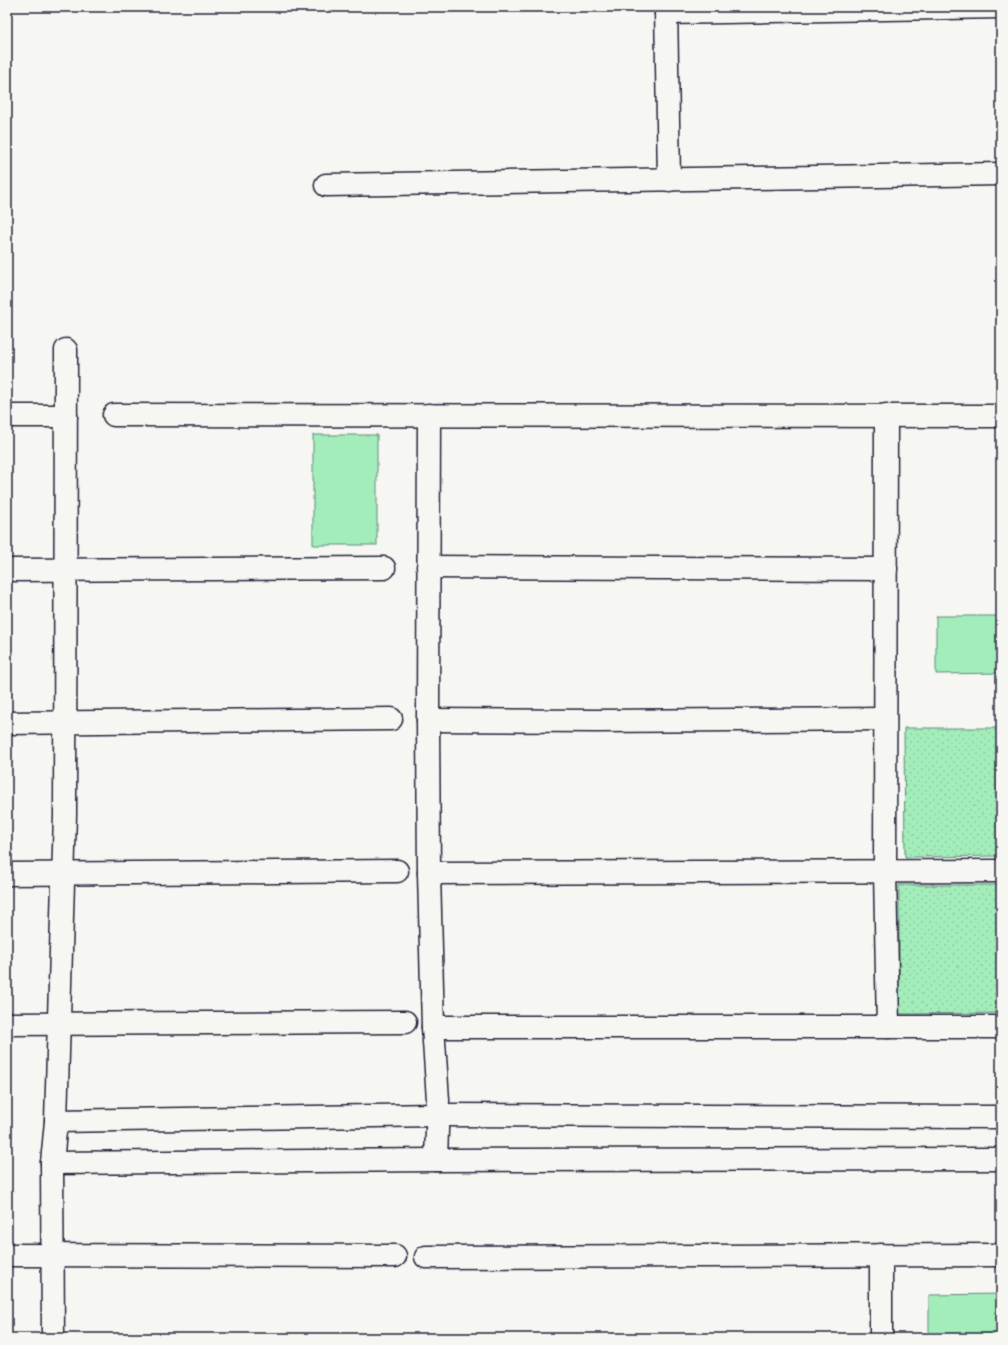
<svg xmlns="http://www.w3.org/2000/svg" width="1008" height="1345" viewBox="0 0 1008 1345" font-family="'Balsamiq Sans',sans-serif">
  <defs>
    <pattern id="grass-dots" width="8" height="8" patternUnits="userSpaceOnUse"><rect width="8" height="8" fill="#a3edbb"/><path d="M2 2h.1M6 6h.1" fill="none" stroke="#8ccba2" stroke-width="1.8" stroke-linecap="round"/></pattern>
  </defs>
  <rect width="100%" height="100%" fill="#f6f6f2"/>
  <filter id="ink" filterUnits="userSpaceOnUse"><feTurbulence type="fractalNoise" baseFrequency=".025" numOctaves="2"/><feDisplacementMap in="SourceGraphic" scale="8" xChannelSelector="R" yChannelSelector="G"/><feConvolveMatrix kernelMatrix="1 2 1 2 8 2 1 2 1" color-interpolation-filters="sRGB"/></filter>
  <g filter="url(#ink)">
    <g fill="url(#grass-dots)" stroke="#62887b">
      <polygon points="904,728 1001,728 1001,856 905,857"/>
      <polygon points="899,885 1001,885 1001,1013 899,1014"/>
    </g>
    <g fill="#a3edbb" stroke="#62887b">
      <rect x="313" y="435" width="64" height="110"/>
      <polygon points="936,616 1001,616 1001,673 936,674"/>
      <polygon points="1001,1294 1001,1338 929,1338 929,1295"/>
    </g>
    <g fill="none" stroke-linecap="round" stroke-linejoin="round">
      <g stroke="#22223b" stroke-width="25">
        <g id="minor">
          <polyline points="666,7 669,180"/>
          <polyline points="666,13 1001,7"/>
          <polyline points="326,185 1001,174"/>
          <polyline points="114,415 1001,416"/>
          <polyline points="429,415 428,720 429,873 433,1027 438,1100 436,1160"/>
          <polyline points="886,415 885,871 888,1027"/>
          <polyline points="7,416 66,416"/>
          <polyline points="428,567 886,569"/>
          <polyline points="7,570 384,568"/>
          <polyline points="428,720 598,721 885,719"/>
          <polyline points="7,723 391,719"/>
          <polyline points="429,873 1001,871"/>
          <polyline points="7,874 397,871"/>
          <polyline points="7,1024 405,1022"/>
          <polyline points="433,1027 1001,1027"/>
          <polyline points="56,1121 437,1115 1001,1117"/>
          <polyline points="52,1163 436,1160 1001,1159"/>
          <polyline points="7,1255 395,1256"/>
          <polyline points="426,1257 1001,1255"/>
          <polyline points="53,1338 52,1163 56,1121 65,814 66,350"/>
          <polyline points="881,1338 881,1255"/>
        </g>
      </g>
      <use href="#minor" stroke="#f6f6f2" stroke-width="22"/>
    </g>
  </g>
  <rect width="1008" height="1345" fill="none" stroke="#f6f6f2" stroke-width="24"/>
  <rect x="12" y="12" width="984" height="1321" fill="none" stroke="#22223b" stroke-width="1.5" filter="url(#ink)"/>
</svg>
